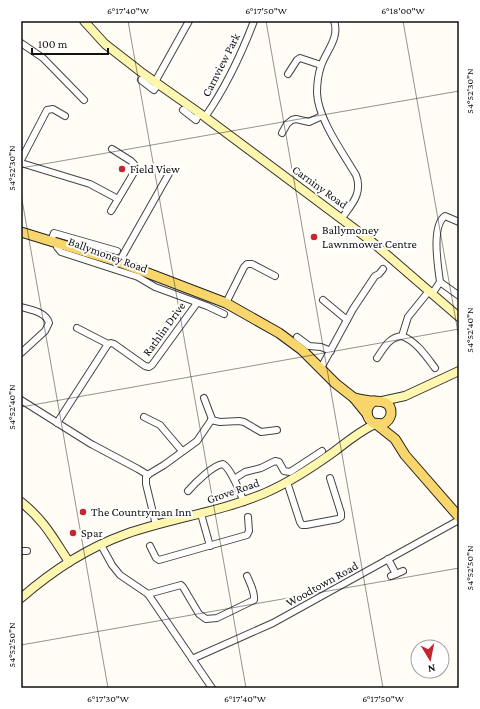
<svg xmlns="http://www.w3.org/2000/svg" width="480" height="709" viewBox="0 0 480 709" font-family="'Crimson Pro',serif">
  <rect width="100%" height="100%" fill="#fffdf5"/>
  <g fill="none" stroke-linecap="round" stroke-linejoin="round">
    <g stroke="#444" stroke-width="8">
      <g id="street">
        <path d="M334,21C340,38 326,51 321,66C318,75 317,84 317,93C318,119 343,153 356,175C363,193 352,204 342,218"/>
        <polyline points="21,43 43,58 84,100"/>
        <polyline points="288,74 297,60 300,58 321,65"/>
        <polyline points="141,80 154,90 158,84"/>
        <polyline points="155,82 189,21"/>
        <polyline points="183,110 196,120 199,113"/>
        <path d="M205,117C226,87 241,55 254,21"/>
        <polyline points="282,133 287,124 292,120 296,119 309,122 322,116"/>
        <polyline points="21,160 47,110 53,109 65,116"/>
        <polyline points="21,163 90,184 118,199"/>
        <polyline points="111,211 136,169 134,164 131,161 112,149"/>
        <polyline points="51,241 54,233 117,251"/>
        <polyline points="57,243 57,247 61,252 138,277 155,287 207,306 224,314"/>
        <polyline points="119,262 171,170"/>
        <polyline points="440,282 458,295"/>
        <path d="M432,294L440,282C438,266 431,226 445,216L459,222"/>
        <polyline points="323,300 347,320"/>
        <polyline points="226,303 244,267 247,264 252,264 275,276"/>
        <path d="M21,307C31,310 46,312 49,323L45,331L21,353"/>
        <polyline points="77,328 108,344 111,343 114,344 145,366 149,367 152,365 197,303"/>
        <path d="M402,336C416,341 426,356 435,368"/>
        <polyline points="297,337 309,346 321,347 331,351"/>
        <path d="M377,358C384,348 389,337 402,336L408,317L429,291"/>
        <polyline points="321,368 353,309 375,276 379,274 383,269"/>
        <polyline points="21,400 91,444"/>
        <polyline points="144,417 160,425 182,451"/>
        <polyline points="211,420 220,422 239,421 244,422 261,432 277,430"/>
        <polyline points="57,423 108,344"/>
        <polyline points="93,445 138,469 148,475"/>
        <polyline points="234,479 245,472 261,468 275,461 279,462 284,471 290,472 322,451"/>
        <polyline points="287,482 300,522 302,525 306,525 338,519 341,517 341,513 330,478"/>
        <path d="M188,491C195,483 213,465 223,464C232,470 239,491 244,502"/>
        <polyline points="201,514 210,546"/>
        <polyline points="156,525 146,484 146,477 149,474 164,465 197,441 212,419 204,398"/>
        <polyline points="101,545 112,565 120,575 148,594 212,688"/>
        <polyline points="150,546 156,558 159,560 247,535 249,531 248,517"/>
        <polyline points="21,551 27,551"/>
        <polyline points="388,559 396,574"/>
        <polyline points="391,576 403,571"/>
        <path d="M148,594L181,585L183,587L199,614L206,619L217,618L254,600C255,592 250,583 247,576"/>
        <polyline points="192,659 273,623 459,520"/>
      </g>
    </g>
    <g stroke="#333" stroke-width="10">
      <g id="secondary">
        <polyline points="84,21 105,44 141,72 205,117 371,241 459,317"/>
        <polyline points="382,401 405,396 459,371"/>
        <path d="M21,502C44,520 53,538 69,562"/>
        <path d="M21,598C52,571 87,548 126,534C172,518 220,512 265,493C290,482 313,467 335,451C348,441 360,431 375,424"/>
      </g>
    </g>
    <g stroke="#222" stroke-width="11">
      <g id="primary">
        <polyline points="21,232 119,262 226,303 279,333 302,350 335,383 354,398 367,414"/>
        <path d="M354,398C360,399 367,401 373,401C382,401 392,402 391,414C390,419 387,422 383,424L373,423C365,417 365,407 374,401"/>
        <polyline points="376,424 395,439 405,455 459,517"/>
      </g>
    </g>
    <use href="#street" stroke="#fff" stroke-width="6"/>
    <use href="#secondary" stroke="#fff6b0" stroke-width="8"/>
    <use href="#primary" stroke="#f9d66b" stroke-width="9"/>
  </g>
  <path fill="none" stroke="#111" stroke-width="1" stroke-opacity="0.45" d="M128,21L246,688M266,21L383,688M403,21L459,338M21,168L459,91M21,194L108,688M21,407L459,329M21,645L459,568"/>
  <g fill="#c4262e" stroke="#fff" stroke-width="1.5">
    <circle cx="122" cy="169" r="4"/>
    <circle cx="314" cy="237" r="4"/>
    <circle cx="83" cy="512" r="4"/>
    <circle cx="73" cy="533" r="4"/>
  </g>
  <g text-anchor="middle" dominant-baseline="central" stroke-width="4" stroke-linejoin="round" paint-order="stroke">
    <g font-size="12" fill="#111" stroke="#fff">
      <text transform="translate(221 65) rotate(-63)">Carnview Park</text>
      <text transform="translate(320 187) rotate(36)">Carniny Road</text>
      <text transform="translate(108 255) rotate(20)">Ballymoney Road</text>
      <text transform="translate(164 329) rotate(-54)">Rathlin Drive</text>
      <text transform="translate(233 491) rotate(-19)">Grove Road</text>
      <text transform="translate(322 584) rotate(-29)">Woodtown Road</text>
    </g>
    <g font-size="12" fill="#111" stroke="#fff" text-anchor="start">
      <text x="130" y="169">Field View</text>
      <text x="322" y="230">Ballymoney<tspan x="322" dy="14">Lawnmower Centre</tspan></text>
      <text x="91" y="512">The Countryman Inn</text>
      <text x="81" y="533">Spar</text>
    </g>
  </g>
  <rect width="480" height="709" fill="none" stroke="#ffffff" stroke-width="44"/>
  <g transform="translate(430 659) rotate(170)"><circle r="19" fill="#ffffff" stroke="#a0a0a0"/>
  <path d="M0-3L7 15L0 10L-7 15Z" fill="#c4262e"/>
  <text y="-6" font-size="11" font-weight="bold" text-anchor="middle" fill="#111111">N</text>
  </g>
  <path d="M32 48v6h76v-6" fill="none" stroke="#111111" stroke-width="2"/>
  <text x="38" y="48" font-size="12" fill="#111111" stroke="#ffffff" stroke-width="3" paint-order="stroke">100 m</text>
  <rect x="22" y="22" width="436" height="665" fill="none" stroke="#111" stroke-width="1.5"/>
  <g font-size="10" text-anchor="middle" fill="#111">
    <text x="128" y="14">6°17'40"W</text>
    <text x="266" y="14">6°17'50"W</text>
    <text x="403" y="14">6°18'00"W</text>
    <text transform="translate(469 91) rotate(-90)" y="4">54°52'30"N</text>
    <text transform="translate(11 168) rotate(-90)" y="4">54°52'30"N</text>
    <text transform="translate(469 330) rotate(-90)" y="4">54°52'40"N</text>
    <text transform="translate(11 407) rotate(-90)" y="4">54°52'40"N</text>
    <text transform="translate(469 568) rotate(-90)" y="4">54°52'50"N</text>
    <text transform="translate(11 645) rotate(-90)" y="4">54°52'50"N</text>
    <text x="108" y="702">6°17'30"W</text>
    <text x="245" y="702">6°17'40"W</text>
    <text x="383" y="702">6°17'50"W</text>
  </g>
</svg>
